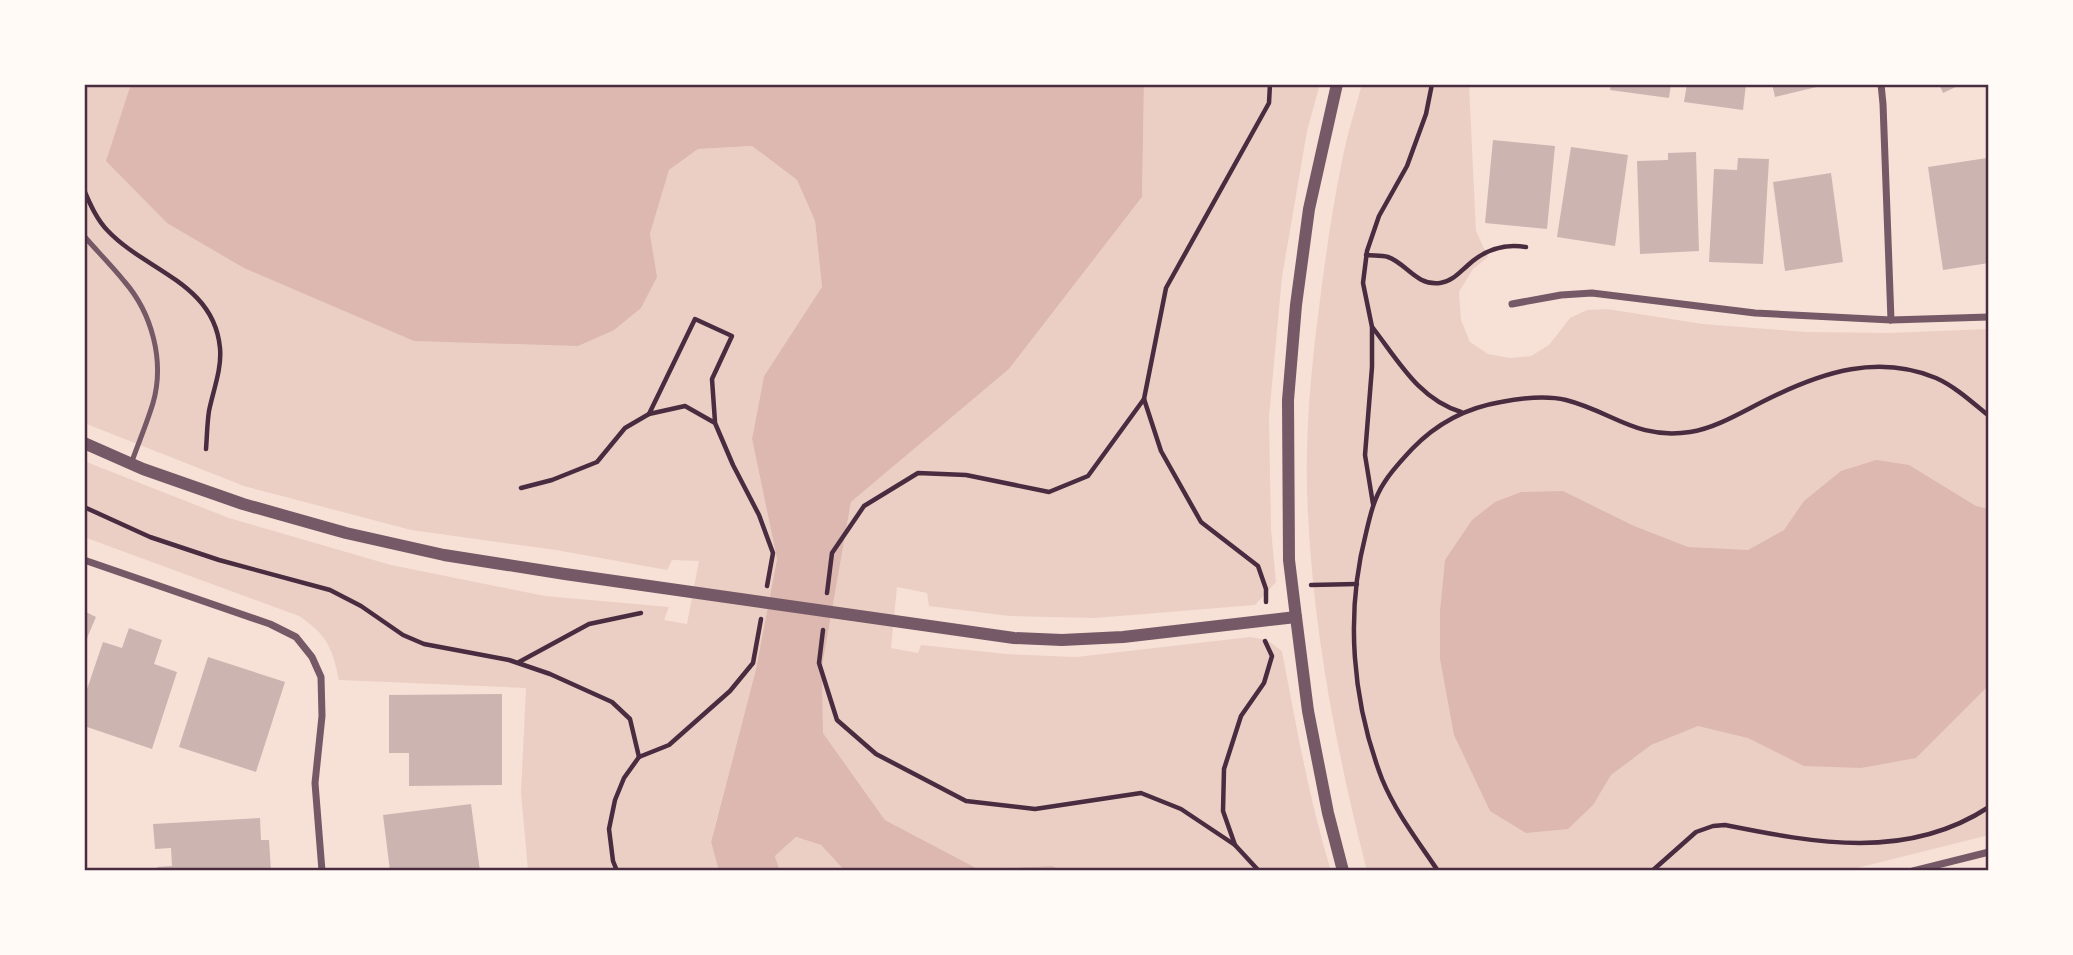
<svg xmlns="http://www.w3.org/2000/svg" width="2073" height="955" viewBox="0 0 2073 955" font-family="Overpass,sans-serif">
  <rect width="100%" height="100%" fill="#f7e1d7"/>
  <g fill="#ebcfc5">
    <path d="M84,84H414L656,277L650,234L669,170L698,149L752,146L797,180L815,221L822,288L764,376L752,439L777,559L756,669L711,841L719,871H528L521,792L526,688L339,680C332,647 327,635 299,616L84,537V461L229,518L391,565L545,596L669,607L664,620L687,624L699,561L672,560L667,570L556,550L411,530L244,486L84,423Z"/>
    <path d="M1144,84H1320L1307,131L1282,277L1269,417L1271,529L1276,582L1255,605L1095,618L1009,616L929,606L927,593L897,587L891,648L918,653L921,645L1006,654L1076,657L1250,637L1267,640L1282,651C1296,725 1309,799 1331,871H1065L1052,866L978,869L885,820L823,733L822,667L851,502L1009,369L1142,197Z"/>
    <path d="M1362,84H1469L1476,231L1488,257L1473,269L1459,292L1461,320L1470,342L1488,354L1510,358L1531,356L1549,345L1570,318L1587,310L1607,309L1703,324L1806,332L1889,333L1989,329V835L1845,871H1367C1337,754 1314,635 1308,515C1304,446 1310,377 1319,308C1325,259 1332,210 1342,161C1347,135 1355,110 1362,84Z"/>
    <polygon points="796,837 821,845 845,871 780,871 775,856"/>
  </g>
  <g fill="#dcb8b0">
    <polygon points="131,84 1144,84 1142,197 1009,369 851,502 822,667 823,733 885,820 978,869 1052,866 1065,871 845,871 821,845 796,837 775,856 780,871 719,871 711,842 756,669 777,559 752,439 764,376 822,287 815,221 797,180 752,146 698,149 669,170 650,234 657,277 641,308 614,330 578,346 414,341 244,268 167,223 106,161"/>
    <polygon points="1876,460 1909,465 1976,506 1989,509 1989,685 1916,758 1861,768 1804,766 1748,738 1698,726 1651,745 1611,775 1593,805 1568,829 1526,833 1490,811 1454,735 1440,659 1440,611 1445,560 1472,520 1495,502 1521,492 1563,491 1634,526 1688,547 1748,550 1784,530 1804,501 1841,471"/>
  </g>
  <g fill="#ccb4b1">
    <polygon points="1611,84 1671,84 1669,98 1610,90"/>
    <polygon points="1687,84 1746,84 1743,110 1684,102"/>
    <polygon points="1772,84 1825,84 1825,85 1775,97"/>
    <polygon points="1939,84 1962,84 1943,93"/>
    <polygon points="1493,140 1555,146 1547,229 1485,223"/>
    <polygon points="1571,147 1628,155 1615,246 1557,237"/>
    <polygon points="1696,152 1699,251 1640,254 1637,161 1668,160 1668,153"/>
    <polygon points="1738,158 1769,159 1763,264 1709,262 1714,169 1737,170"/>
    <polygon points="1987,158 1989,263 1943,270 1928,167"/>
    <polygon points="1831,173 1843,262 1785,271 1773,182"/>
    <polygon points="84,611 96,617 84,645"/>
    <polygon points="129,628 162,640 154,664 177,672 152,749 84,726 84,698 103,642 122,648"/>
    <polygon points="208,657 285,682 256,772 179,747"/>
    <polygon points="502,694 502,785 409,786 409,753 389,753 389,695"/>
    <polygon points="471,804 480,871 390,871 383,815"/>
    <polygon points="260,818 261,840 269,840 271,871 157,871 157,867 172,866 171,848 155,849 153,824"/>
  </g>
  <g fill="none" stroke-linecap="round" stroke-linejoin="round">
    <g stroke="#4a2c40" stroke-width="4.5">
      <path d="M84,190C90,204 97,220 108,231C146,271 214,283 220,348C222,369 213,391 209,411C207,424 207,437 206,449"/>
      <path d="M1366,255C1373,256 1381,255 1388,257C1406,263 1416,286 1440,283C1451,282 1459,273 1467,266C1484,250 1503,243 1526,247"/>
      <path d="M1373,328C1399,362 1419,399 1461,412"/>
      <polyline points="649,414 695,319 732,336 712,379 715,422"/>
      <polyline points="521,488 552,480 597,462 625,428 649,414 685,406 715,423 733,465 759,515 773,553 767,586"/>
      <polyline points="1373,504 1365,455 1372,367 1372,327 1363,283 1367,251 1379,216 1407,166 1426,114 1432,84"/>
      <polyline points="84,507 150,537 219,560 330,590 361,606 403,635 424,644 509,660 550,674 612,702 630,719 639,757"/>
      <polyline points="1311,585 1357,584"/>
      <polyline points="827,593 832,553 864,506 918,473 966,475 1049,492 1088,476 1144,399"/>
      <polyline points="1266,602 1266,589 1258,566 1201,522 1161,451 1144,399 1166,288 1269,103 1270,84"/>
      <polyline points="823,630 819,663 837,720 876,754 966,801 1035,809 1141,793 1181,809 1235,845"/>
      <polyline points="519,662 589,624 641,613"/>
      <polyline points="617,871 613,861 609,829 615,800 624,778 639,757 669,745 730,691 753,663 761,619"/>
      <polyline points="1259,871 1235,845 1223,811 1224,769 1241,716 1264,683 1272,656 1265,641"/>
      <path d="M1438,871C1418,841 1396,813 1382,779C1352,701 1345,614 1366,533C1370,516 1374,498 1384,483C1392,470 1402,460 1412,449C1437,423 1465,408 1501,402C1522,398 1545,395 1566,400C1613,412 1636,440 1690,432C1717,428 1745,410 1770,398C1823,372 1878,354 1936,378C1956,387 1973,403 1989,416"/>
      <path d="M1652,871L1696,832L1713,826L1725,825C1815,843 1907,861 1989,807"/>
    </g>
    <path stroke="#755966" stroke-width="5" d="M84,236C97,251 111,265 124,281C152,313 165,361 153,403C147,423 138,444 131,464"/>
    <g stroke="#755966" stroke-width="7">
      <polyline points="1881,84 1883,104 1891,320"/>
      <polyline points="1512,304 1561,295 1592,293 1755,313 1891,320 1989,317"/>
      <polyline points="84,560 270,624 296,637 312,657 321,677 322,716 315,783 322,871"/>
      <polyline points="1913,871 1989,852"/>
    </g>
    <g stroke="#755966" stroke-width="12">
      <polyline points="1337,84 1309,209 1296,305 1288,400 1289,560 1296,617 1308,711 1328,813 1343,871"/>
      <polyline points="84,443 143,469 243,504 346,533 444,555 565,574 1014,638 1062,640 1123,637 1296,617"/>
    </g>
  </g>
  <rect width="2073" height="955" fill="none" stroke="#fffaf5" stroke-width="172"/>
  <rect x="86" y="86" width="1901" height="783" fill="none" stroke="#4a2c40" stroke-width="2.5"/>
</svg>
